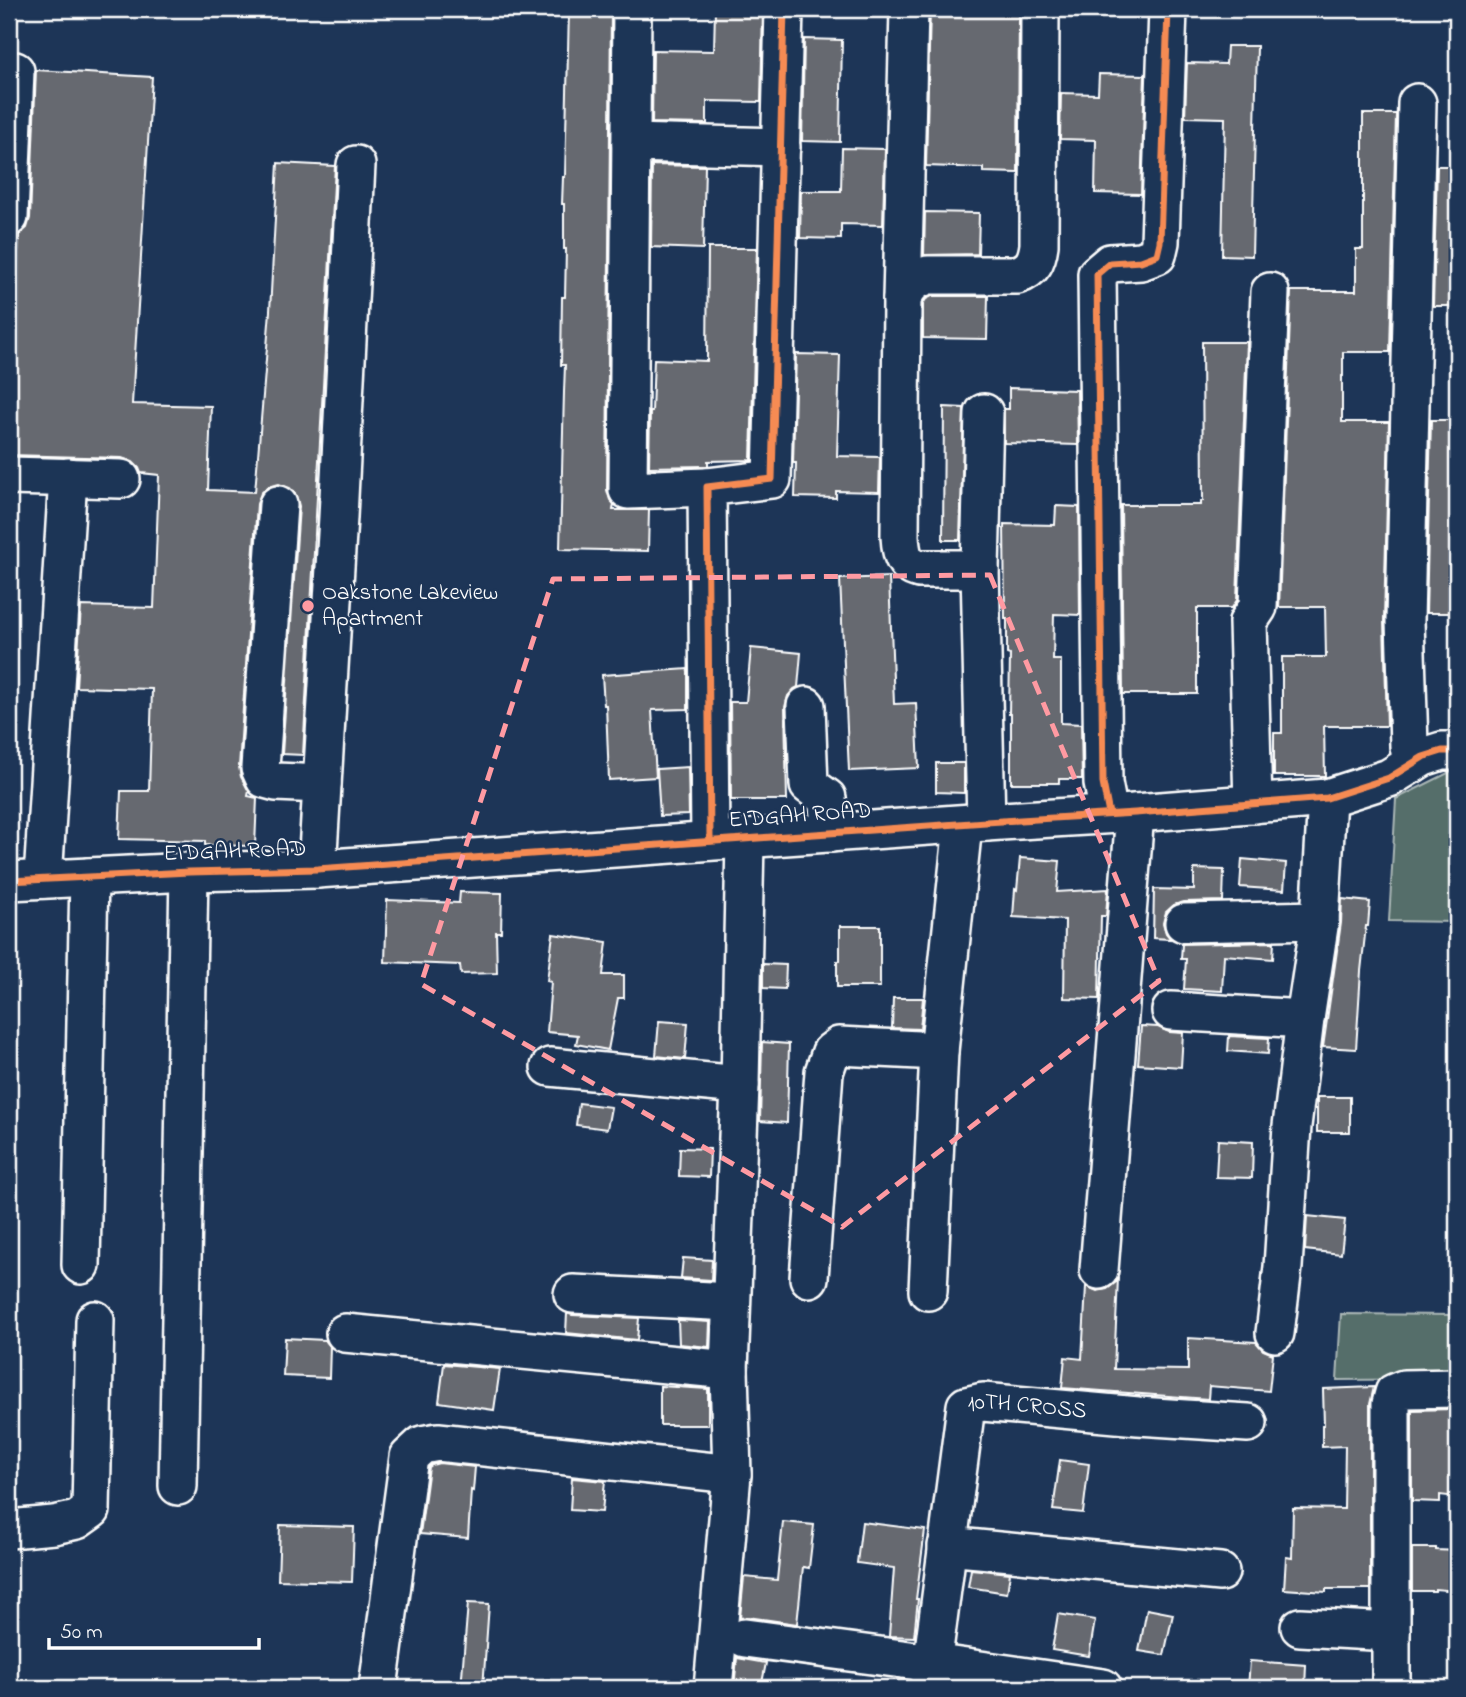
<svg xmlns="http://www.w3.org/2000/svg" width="1466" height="1697" viewBox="0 0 1466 1697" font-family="'Indie Flower',sans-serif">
  <rect width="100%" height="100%" fill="#1d3557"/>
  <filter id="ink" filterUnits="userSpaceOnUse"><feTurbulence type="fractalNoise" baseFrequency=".0143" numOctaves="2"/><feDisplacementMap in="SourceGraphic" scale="14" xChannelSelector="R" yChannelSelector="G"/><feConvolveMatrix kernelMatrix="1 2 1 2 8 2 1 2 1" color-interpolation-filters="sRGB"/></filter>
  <g filter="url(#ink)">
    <g fill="#546e6b" stroke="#aab6b5" stroke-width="2">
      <polygon points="1454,770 1457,770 1457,922 1389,921 1396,799"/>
      <polygon points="1341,1314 1457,1315 1457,1379 1337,1380"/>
    </g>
    <g fill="#666970" stroke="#fff" stroke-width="2">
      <polygon points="569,9 611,9 607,490 610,500 614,504 613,510 649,510 648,551 560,549 564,392 565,365 561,365 562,297 565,297 566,249 564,249 564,204 562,204 563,177 565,177"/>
      <polygon points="715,9 763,9 761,102 707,101 707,124 652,123 653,50 714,51"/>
      <polygon points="930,9 1019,9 1018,173 983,172 983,168 926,166"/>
      <polygon points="804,39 842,40 840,142 802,141"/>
      <polygon points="1227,46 1257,46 1252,256 1222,255 1225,118 1185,117 1187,63 1226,64"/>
      <polygon points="36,70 152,77 132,404 211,406 208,490 255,492 270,311 278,163 335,166 303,755 282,754 299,506 296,495 290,488 279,484 268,487 261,493 257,504 239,767 241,777 249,791 248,796 257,798 255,846 205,845 205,841 119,839 121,791 149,791 152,689 76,687 81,606 154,608 159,475 141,473 139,468 133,462 122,458 9,455 9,409 19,235 27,228 30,218"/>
      <polygon points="1099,74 1145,75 1141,194 1095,193 1096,140 1060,139 1061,93 1098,94"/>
      <polygon points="1363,114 1396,114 1390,352 1343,352 1343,376 1342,376 1342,422 1389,422 1384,621 1387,726 1324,726 1325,776 1274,776 1274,733 1282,733 1282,657 1326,657 1325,607 1279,607 1291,291 1356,291 1356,249 1363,249"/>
      <polygon points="842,148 885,149 883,225 841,224 841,239 800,238 801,191 841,191"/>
      <polygon points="652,165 705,166 703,249 651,247"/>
      <polygon points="1437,166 1457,166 1457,306 1433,306"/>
      <polygon points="925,212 979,213 978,254 924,255"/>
      <polygon points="708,248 757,248 751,460 708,461 708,466 705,466 649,467 650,412 652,412 654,359 707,361"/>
      <polygon points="932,296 988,296 987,339 923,338 923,304 926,299"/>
      <polygon points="1202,342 1247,342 1237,600 1232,608 1197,608 1197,694 1123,694 1121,505 1201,505 1201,501 1203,501"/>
      <polygon points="796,354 840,355 837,456 880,457 879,492 836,491 836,498 795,497 796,463 793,463"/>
      <polygon points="1009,388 1077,390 1078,445 1004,443 1004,409 1009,409"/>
      <polygon points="944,407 964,408 960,540 943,540"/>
      <polygon points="1431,420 1457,420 1457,613 1426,613"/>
      <polygon points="1056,506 1079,507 1080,615 1054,614 1053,660 1061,660 1061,723 1081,724 1082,779 1059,779 1059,783 1011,783 1011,714 1009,714 1010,655 1007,654 1007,619 1005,619 1004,524 1055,525"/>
      <polygon points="889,577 894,704 916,703 919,768 849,771 840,579"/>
      <polygon points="751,648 801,653 798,687 794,689 788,696 785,707 787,800 731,800 730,702 746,702"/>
      <polygon points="688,669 688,709 652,710 656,777 609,780 606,705 604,705 602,675"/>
      <polygon points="936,763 964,763 964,793 936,792"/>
      <polygon points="688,767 689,815 660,816 657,769"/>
      <polygon points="1020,858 1060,861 1057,892 1108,889 1106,916 1101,916 1099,999 1064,998 1065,920 1013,917 1015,889 1017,890"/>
      <polygon points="1242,859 1286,863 1284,890 1240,887"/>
      <polygon points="1194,869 1224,870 1223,901 1184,902 1174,905 1166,912 1163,923 1166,933 1171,939 1153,938 1154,889 1194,890"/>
      <polygon points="460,892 502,893 501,932 496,932 497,973 461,974 460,965 385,962 387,900 459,903"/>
      <polygon points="1342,899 1370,902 1368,926 1366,926 1361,971 1356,1049 1323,1047 1341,923"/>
      <polygon points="840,926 880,926 880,987 837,987 837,961 840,961"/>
      <polygon points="553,934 607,942 603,975 624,975 624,998 618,998 608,1050 576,1044 578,1035 547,1032 551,982 547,981"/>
      <polygon points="1274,942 1273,959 1224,955 1222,991 1184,989 1186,959 1181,959 1182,944"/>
      <polygon points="763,964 786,965 785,989 763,988"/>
      <polygon points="893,998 923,998 920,1029 892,1028"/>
      <polygon points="659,1021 688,1023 685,1059 656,1056"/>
      <polygon points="1141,1026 1158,1027 1169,1032 1183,1033 1181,1067 1138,1064"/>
      <polygon points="1229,1036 1269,1038 1268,1054 1228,1051"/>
      <polygon points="762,1042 789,1044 787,1123 760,1121"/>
      <rect x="1317" y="1097" width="33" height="35"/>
      <polygon points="579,1103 611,1107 607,1129 576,1125"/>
      <polygon points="1218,1140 1253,1142 1252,1178 1216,1177"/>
      <polygon points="680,1148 710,1149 709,1177 679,1176"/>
      <polygon points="1307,1216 1345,1220 1341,1254 1305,1250"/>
      <polygon points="683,1258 712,1260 711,1280 681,1278"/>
      <polygon points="1118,1278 1114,1369 1188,1370 1188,1338 1256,1342 1263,1350 1273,1354 1269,1391 1209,1386 1208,1399 1062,1388 1065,1357 1082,1359 1086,1286 1097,1291 1107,1289 1116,1282"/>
      <polygon points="567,1313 572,1315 639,1318 637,1340 566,1333"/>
      <polygon points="678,1320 710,1322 709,1347 679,1344"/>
      <polygon points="285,1338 325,1340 330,1346 329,1378 283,1376"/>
      <polygon points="444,1364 500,1369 494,1410 439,1402"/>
      <polygon points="660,1386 708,1389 708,1425 660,1425"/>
      <polygon points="1374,1387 1370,1404 1370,1589 1326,1589 1326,1592 1284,1589 1286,1557 1292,1558 1293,1508 1344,1509 1345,1446 1322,1447 1322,1425 1324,1425 1323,1389"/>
      <polygon points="1454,1409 1455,1453 1457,1453 1457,1497 1440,1495 1440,1502 1412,1501 1412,1410"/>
      <polygon points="1060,1460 1089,1464 1083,1513 1053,1510"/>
      <polygon points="439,1463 475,1467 473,1491 471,1490 468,1538 420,1534 429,1467 432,1465"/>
      <polygon points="572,1478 605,1481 602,1512 570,1510"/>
      <polygon points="783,1522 814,1525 809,1568 803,1567 797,1624 748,1617 740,1618 744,1577 777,1580"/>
      <polygon points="862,1522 925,1530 916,1599 918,1599 914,1637 889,1636 894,1568 857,1563"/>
      <polygon points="280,1525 354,1527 352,1582 278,1580"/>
      <polygon points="1412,1548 1436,1548 1436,1550 1457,1551 1457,1591 1435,1589 1435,1591 1412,1591"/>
      <polygon points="971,1569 1010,1573 1007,1593 968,1587"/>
      <polygon points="468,1603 489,1604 483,1688 461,1688"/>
      <polygon points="1147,1609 1173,1614 1164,1655 1139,1651"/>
      <polygon points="1058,1614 1095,1620 1089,1656 1052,1650"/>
      <polygon points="737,1658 766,1663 761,1688 734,1688"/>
      <polygon points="1250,1661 1306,1665 1305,1688 1248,1688"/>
    </g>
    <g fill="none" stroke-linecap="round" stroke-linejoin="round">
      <g stroke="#fff" stroke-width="42">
        <g id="minor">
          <polyline points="632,9 628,490 707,487"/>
          <polyline points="631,143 781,147"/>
          <polyline points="9,217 15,71"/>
          <polyline points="902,300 909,9"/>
          <polyline points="984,413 980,569 986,822"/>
          <polyline points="9,476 121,479"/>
          <polyline points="278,505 260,768 265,779 276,782 322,784"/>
          <path d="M980,569H919C902,565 901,551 900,536L902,300C907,286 914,280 928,275H1017C1033,270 1037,260 1039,245L1040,9"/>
          <polyline points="806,706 809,785 827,798 831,833"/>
          <polyline points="1412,764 1409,746 1405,621 1417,103"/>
          <polyline points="1253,804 1248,622 1258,607 1270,292"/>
          <polyline points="1109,814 1103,783 1097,274 1110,263 1141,261 1157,255 1160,242 1168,9"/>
          <polyline points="710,841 707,487 772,479 784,9"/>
          <polyline points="317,869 338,517 356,165"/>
          <polyline points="43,879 68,477"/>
          <polyline points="9,881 189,872 317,869 986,822 1135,813 1327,798 1389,778 1423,757 1442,751 1457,751"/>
          <polyline points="1184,923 1320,920"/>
          <polyline points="1171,1011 1305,1019"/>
          <polyline points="550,1067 740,1085"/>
          <polyline points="81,1265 89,877"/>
          <polyline points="1099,1270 1135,813"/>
          <polyline points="809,1278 824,1072 831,1052 839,1046 939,1051"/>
          <polyline points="928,1291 939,1051 963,825"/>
          <polyline points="573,1294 731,1302"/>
          <polyline points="345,1333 729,1370"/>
          <polyline points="1275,1333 1283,1267 1292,1126 1305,1019 1320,920 1327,798"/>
          <polyline points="178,1486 189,872"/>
          <polyline points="9,1529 54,1525 77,1520 91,1510 95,1320"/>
          <polyline points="947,1546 1220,1572"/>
          <polyline points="1300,1627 1391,1632"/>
          <polyline points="745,1638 932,1663 1103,1688"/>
          <polyline points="378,1688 409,1457 422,1445 438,1442 732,1474"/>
          <polyline points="713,1688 732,1474 729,1370 740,1085 745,839"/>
          <path id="s1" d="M929,1688L966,1406L983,1402L1138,1416L1248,1423"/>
          <polyline points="1391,1688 1391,1404 1394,1393 1404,1389 1457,1388"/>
        </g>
      </g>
      <use href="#minor" stroke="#1d3557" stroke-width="37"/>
      <g stroke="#1d3557" stroke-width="11">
        <g id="cycleway">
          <polyline points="1109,814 1103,783 1097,274 1110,263 1141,261 1157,255 1160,242 1168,9"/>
          <polyline points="710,841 707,487 772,479 784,9"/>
          <polyline points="9,881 189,872 317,869 986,822 1135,813 1327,798 1389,778 1423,757 1442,751 1457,751"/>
        </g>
      </g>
      <use href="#cycleway" stroke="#f68b52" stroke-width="7"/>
    </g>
  </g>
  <path fill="none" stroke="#ff9aa2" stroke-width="5" stroke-dasharray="14 9" stroke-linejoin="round" d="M990,575L1159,981L842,1227L421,984L553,579Z"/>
  <circle fill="#ff9aa2" stroke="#1d3557" stroke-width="2.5" cx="308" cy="606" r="7"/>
  <g text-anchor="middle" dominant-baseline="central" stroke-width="5" stroke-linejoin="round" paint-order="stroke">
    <g font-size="23" fill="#fff" stroke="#1d3557" text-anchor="start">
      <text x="322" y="593">Oakstone Lakeview<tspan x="322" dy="26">Apartment</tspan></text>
    </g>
    <g font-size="23" fill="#fff" stroke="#1d3557">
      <text transform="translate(800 816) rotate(-4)">EIDGAH ROAD</text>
      <text transform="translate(235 852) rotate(-2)">EIDGAH ROAD</text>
      <text stroke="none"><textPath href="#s1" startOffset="346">10TH CROSS</textPath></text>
    </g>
  </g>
  <rect width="1466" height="1697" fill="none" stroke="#1d3557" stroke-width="35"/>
  <rect x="18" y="18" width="1431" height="1662" fill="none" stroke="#fff" stroke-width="2.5" filter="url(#ink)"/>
  <path d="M49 1638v10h210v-10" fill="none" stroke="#ffffff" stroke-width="3.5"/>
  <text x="60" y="1638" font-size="21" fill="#ffffff" stroke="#1d3557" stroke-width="5" paint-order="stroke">50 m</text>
</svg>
